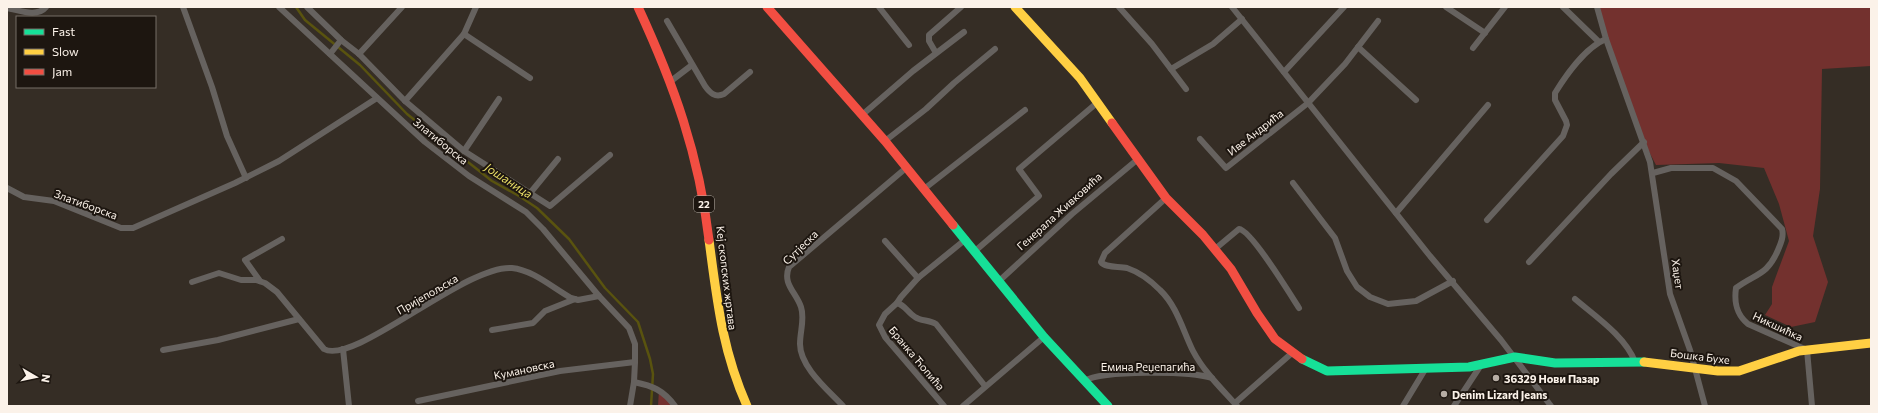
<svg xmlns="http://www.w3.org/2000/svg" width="1878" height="413" viewBox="0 0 1878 413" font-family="Commissioner,sans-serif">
  <rect width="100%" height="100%" fill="#352d25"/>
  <g fill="#73312e">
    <polygon points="1597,7 1871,7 1871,66 1822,69 1820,189 1813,236 1828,282 1815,322 1791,327 1765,315 1772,304 1772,287 1789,241 1779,204 1764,168 1719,163 1656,165 1644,142"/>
    <polygon points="659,390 675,406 658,406"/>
  </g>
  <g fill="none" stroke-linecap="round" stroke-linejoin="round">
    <polyline stroke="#59530f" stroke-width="2.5" points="296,7 305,20 360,65 407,114 492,181 519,196 537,208 569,239 605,288 638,322 650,359 653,374 651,406"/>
    <g stroke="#66625f" stroke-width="6">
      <polyline points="183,7 212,87 227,136 246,178"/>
      <polyline points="279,7 425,142 469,176 526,212 543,229 599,296 629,328 635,344 635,362 634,382 630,406"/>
      <polyline points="307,7 341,40 359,54 405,101 464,151 550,206 610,155"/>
      <polyline points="879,7 909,45"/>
      <polyline points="1119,7 1152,44 1186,89"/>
      <polyline points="1232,7 1430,256 1501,340 1551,406"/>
      <polyline points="1446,7 1485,33"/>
      <polyline points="1563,7 1599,42"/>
      <polyline points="1597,7 1606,39 1650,162 1670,294 1690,350 1705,406"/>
      <path d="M7,8C19,10 37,18 46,7"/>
      <path d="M667,21L705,86C710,93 715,98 724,94L750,72"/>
      <polyline points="464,34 530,78"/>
      <polyline points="1358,47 1416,100"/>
      <polyline points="1473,48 1505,7"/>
      <polyline points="936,53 929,41 929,35 961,7"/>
      <polyline points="330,54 341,40"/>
      <polyline points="359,54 402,7"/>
      <polyline points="1171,69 1213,44 1242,19"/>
      <polyline points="1284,72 1344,7"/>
      <polyline points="671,81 692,65"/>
      <polyline points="405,101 464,34 476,7"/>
      <polyline points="862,115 913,71 964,32"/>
      <polyline points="1200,139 1226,168 1308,103 1345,64 1378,21"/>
      <polyline points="885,141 926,109 954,83 995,49"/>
      <polyline points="464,151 499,99"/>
      <path d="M1653,173L1671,168H1713L1736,181L1782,229C1784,236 1781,243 1778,250C1767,276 1756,273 1736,288C1734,302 1736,314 1748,324L1807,350L1812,406"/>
      <polyline points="1293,183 1335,238 1347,271 1357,287 1370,297 1388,304 1416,301 1453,281"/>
      <polyline points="7,188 24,197 54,201 121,228 133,228 235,183 279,161 377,98"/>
      <polyline points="924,189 1025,110"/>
      <polyline points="531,192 558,159"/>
      <path d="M1166,198L1105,253L1101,262C1105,268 1119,266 1127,268C1139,272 1151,281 1160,290C1177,306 1183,331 1193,351C1204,372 1222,389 1237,406"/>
      <polyline points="1396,213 1488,105"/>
      <path d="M1487,220L1563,136L1567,125L1566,121L1555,100V93C1566,75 1586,47 1606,39"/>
      <polyline points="885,241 918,278"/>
      <path d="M1215,249L1239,229C1251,230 1290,294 1299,308"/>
      <polyline points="975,251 1039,196 1019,169 1098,102"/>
      <polyline points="1529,262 1611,174 1644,142"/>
      <polyline points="260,281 245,260 282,239"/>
      <path d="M192,282L219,273L241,280H256L265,283L277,292L324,349C354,366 466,264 512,268C533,270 553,288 571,298L578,300L599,296"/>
      <polyline points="998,282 1072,214 1138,159"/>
      <path d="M1575,299C1595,316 1626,337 1635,362"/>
      <path d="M897,303C905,305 908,313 915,317C921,321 929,320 936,324L985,386"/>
      <polyline points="492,330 533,323 545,311 575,299"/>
      <polyline points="343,349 349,406"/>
      <polyline points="163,350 218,340 299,319"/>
      <path d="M1084,381C1103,370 1190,371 1212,378"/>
      <path d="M634,382C653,386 663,390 675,406"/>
      <polyline points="418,401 560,371 635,362"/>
      <polyline points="1235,403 1292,353"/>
      <path d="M843,406C828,390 800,367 800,344C800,331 805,319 801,307C796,292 782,284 789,267L906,168"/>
      <polyline points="944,406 885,337 879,325 885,314 897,303 901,297 918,278 966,239"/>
      <polyline points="963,406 1044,337"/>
      <polyline points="1403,406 1426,368"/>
      <polyline points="1454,406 1481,365"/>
    </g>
    <g stroke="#16e098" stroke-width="9">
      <polyline points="953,225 1044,337 1108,406"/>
      <polyline points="1302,359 1327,371 1469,367 1515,357 1555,363 1644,362"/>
    </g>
    <g stroke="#ffcf43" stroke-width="9">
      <polyline points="1015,7 1080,78 1112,123"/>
      <path d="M709,240C717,300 722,350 747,406"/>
      <polyline points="1644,362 1718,371 1739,371 1799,351 1871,343"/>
    </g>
    <g stroke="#f24e42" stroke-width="9">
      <path d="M638,7C674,85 699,154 709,240"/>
      <polyline points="767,7 885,141 953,225"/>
      <polyline points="1112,123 1166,198 1203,235 1231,269 1257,313 1275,339 1302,359"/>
    </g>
  </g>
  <g fill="#b6ada4" stroke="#1d1610" stroke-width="1.5">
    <circle cx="1496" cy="378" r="4"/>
    <circle cx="1444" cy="394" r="4"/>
  </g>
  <g text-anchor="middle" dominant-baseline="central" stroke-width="4" stroke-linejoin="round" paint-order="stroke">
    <rect fill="#1d1610" stroke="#b8b0a8" stroke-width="1" x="694" y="196" width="20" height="16" rx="3"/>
    <g font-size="10" font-weight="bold" fill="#fbf2e9">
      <text x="704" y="204">22</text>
    </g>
    <g font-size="11" fill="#fbf2e9" stroke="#1d1610">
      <text transform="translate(1255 132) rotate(-38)">Иве Андрића</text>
      <text transform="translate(441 141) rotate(39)">Златиборска</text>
      <text transform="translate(86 204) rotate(20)">Златиборска</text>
      <text transform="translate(1059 211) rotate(-42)">Генерала Живковића</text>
      <text transform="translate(800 247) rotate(-44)">Сутјеска</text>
      <text transform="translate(1678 274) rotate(82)">Хаџет</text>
      <text transform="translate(727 278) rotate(83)">Кеј скопских жртава</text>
      <text transform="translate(427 294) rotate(-30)">Пријепољска</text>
      <text transform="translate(1778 326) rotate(25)">Никшићка</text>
      <text transform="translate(1700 356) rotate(7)">Бошка Бухе</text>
      <text transform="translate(917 358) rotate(50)">Бранка Ћопића</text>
      <text x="1148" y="366">Емина Реџепагића</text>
      <text transform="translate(524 369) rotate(-12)">Кумановска</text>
    </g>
    <g font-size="11" font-weight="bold" fill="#fbf2e9" stroke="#1d1610" text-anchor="start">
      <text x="1504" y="378">36329 Нови Пазар</text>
      <text x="1452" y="394">Denim Lizard Jeans</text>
    </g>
    <g font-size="12" font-style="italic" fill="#e8dd66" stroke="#1d1610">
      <text transform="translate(509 180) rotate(33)">Јошаница</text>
    </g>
  </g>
  <rect width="1878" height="413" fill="none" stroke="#fbf2e9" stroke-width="16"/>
  <rect x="16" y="16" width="140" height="72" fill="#1d1610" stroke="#766e67"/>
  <rect x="24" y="29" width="20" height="6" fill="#16e098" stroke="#766e67"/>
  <text x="52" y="36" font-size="12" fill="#fbf2e9">Fast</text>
  <rect x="24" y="49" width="20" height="6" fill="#ffcf43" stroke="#766e67"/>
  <text x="52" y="56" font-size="12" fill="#fbf2e9">Slow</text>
  <rect x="24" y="69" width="20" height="6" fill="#f24e42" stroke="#766e67"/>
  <text x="52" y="76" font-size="12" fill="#fbf2e9">Jam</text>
  <g transform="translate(36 377) rotate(99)" stroke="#1d1610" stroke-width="3" paint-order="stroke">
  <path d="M0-3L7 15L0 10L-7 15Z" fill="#fbf2e9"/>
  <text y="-6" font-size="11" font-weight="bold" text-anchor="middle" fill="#fbf2e9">N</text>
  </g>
</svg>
